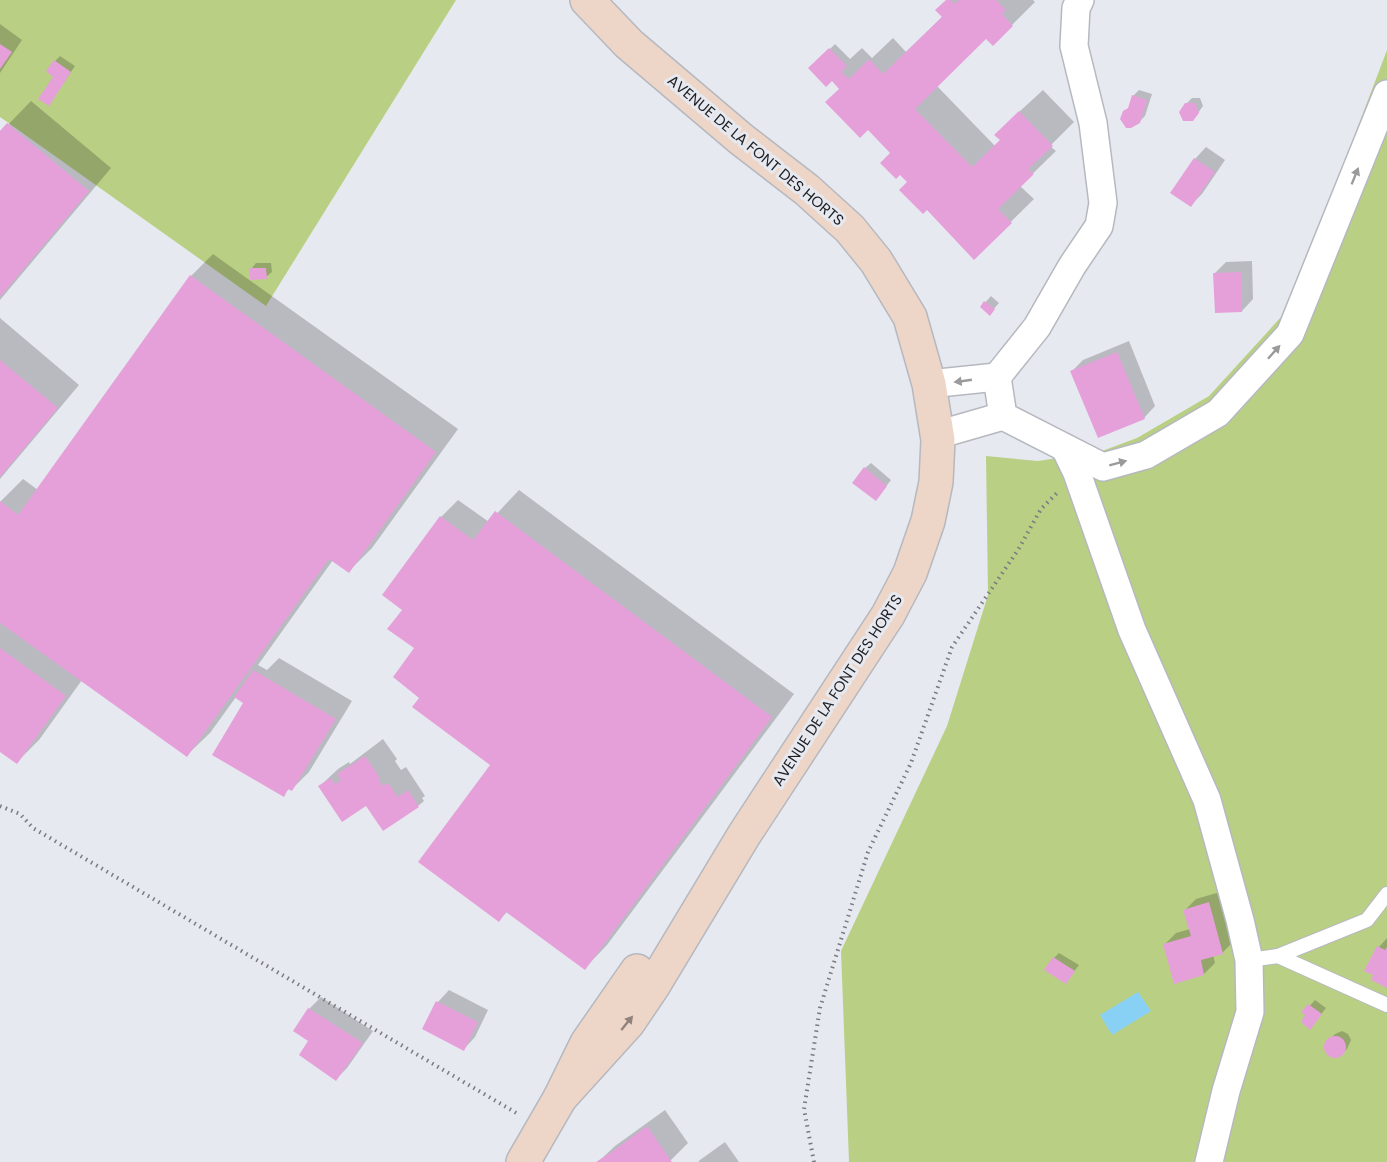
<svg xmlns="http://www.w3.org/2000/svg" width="1387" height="1162" viewBox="0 0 1387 1162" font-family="Poppins,sans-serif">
  <rect width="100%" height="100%" fill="#e7e9f1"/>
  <g fill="#b9d084">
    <polygon points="0,0 456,0 266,306 0,117"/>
    <polygon points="1387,50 1387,1162 849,1162 841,951 947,726 988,595 986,456 1038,461 1102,451 1137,438 1209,396 1281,317 1336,184"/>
  </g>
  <polygon fill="#88d1f5" points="1138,992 1151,1011 1112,1035 1100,1015"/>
  <g fill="#0003">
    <polygon points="948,0 1033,0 1035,2 993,44 986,37 936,85 995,146 1001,140 1019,112 1043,90 1074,122 1050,146 1056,151 1020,186 1034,199 974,258 909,182 892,152 841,89 832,79 810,69 835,44 850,59 862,48 872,58 893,38 906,52 943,16"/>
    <polygon points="0,24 22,40 0,73"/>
    <polygon points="60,56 75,66 49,104 55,76 55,61"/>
    <polygon points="1139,90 1152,94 1145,116 1139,122 1133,96"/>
    <polygon points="1192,98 1200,98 1203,106 1193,120 1186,104"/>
    <polygon points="31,101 111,168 0,300 0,133"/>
    <polygon points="1206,147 1225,160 1202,194 1191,205 1195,159"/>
    <polygon points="213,254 458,429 372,548 349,571 333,560 258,665 267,670 279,658 352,701 309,772 292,789 290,788 283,795 249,696 236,697 210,733 187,755 82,680 39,740 17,762 0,750 0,502 23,479 38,490 191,276"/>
    <polygon points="1252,261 1253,299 1242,311 1215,273 1226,262"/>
    <polygon points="256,263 271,263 272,272 266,277 251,269"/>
    <polygon points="991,296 999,303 990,313 982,306"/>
    <polygon points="0,318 79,385 0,479"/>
    <polygon points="1129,341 1155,406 1144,418 1072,371 1083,360"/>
    <polygon points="871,463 891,480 881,493 865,468"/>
    <polygon points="519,490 794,694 607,945 585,968 508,911 499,920 492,765 425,692 417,648 404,610 441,517 458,500 489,522"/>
    <polygon points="383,739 397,759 395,761 401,770 406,767 425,796 422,798 424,801 418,806 383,829 366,804 320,786 338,769 349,762 350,764"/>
    <polygon points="1220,892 1234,941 1222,953 1213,955 1215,963 1204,974 1164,945 1176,933 1190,929 1185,910 1196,899"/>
    <polygon points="1387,938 1387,987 1375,975 1366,970 1379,947"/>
    <polygon points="1059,953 1079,965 1066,982 1054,958"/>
    <polygon points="449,990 488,1010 475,1037 464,1049 424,1029 438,1002"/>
    <polygon points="321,997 373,1031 347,1068 336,1079 310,1041 295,1030 309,1009"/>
    <polygon points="1315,1000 1326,1008 1315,1022 1304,1012"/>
    <polygon points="1342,1031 1348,1034 1351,1040 1347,1049 1341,1055 1335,1057 1329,1054 1325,1049 1329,1040 1335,1034"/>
    <polygon points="665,1110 688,1143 671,1160 668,1162 598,1162 615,1146"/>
    <polygon points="725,1142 739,1162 698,1162 700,1160"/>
  </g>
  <g fill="#e5a0da">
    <polygon points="946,0 951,0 954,4 959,0 996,0 1006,10 1002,14 1013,26 993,46 986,39 915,109 972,167 1000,140 994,135 1019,111 1053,146 1028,169 1034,174 998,209 1012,223 974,260 927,210 923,214 899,190 907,182 900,175 896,179 880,163 890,153 868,130 860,138 825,102 839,89 832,81 826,87 808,68 829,48 847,66 841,72 849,79 869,59 883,74 942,17 935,10"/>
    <polygon points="0,44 12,52 0,69"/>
    <polygon points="54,60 71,72 49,106 38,99 53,77 46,71"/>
    <polygon points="1132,95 1147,100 1140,123 1131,128 1126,128 1120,119 1123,111 1128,108"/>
    <polygon points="1185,103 1195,103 1199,113 1193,121 1183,121 1179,112"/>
    <polygon points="7,123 89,191 0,297 0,131"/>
    <polygon points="1194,158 1215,172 1191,207 1170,193"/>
    <polygon points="249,268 266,268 267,279 250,280"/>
    <polygon points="1241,272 1242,312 1215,313 1213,273"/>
    <polygon points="190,275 436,452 349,573 329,559 187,757 0,623 0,501 18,515"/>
    <polygon points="984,301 995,309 990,316 980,307"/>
    <polygon points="1117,352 1145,419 1098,438 1070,371"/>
    <polygon points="0,360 58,408 0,477"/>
    <polygon points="864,467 887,486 876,501 852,483"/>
    <polygon points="495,511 772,717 585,970 506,912 499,922 418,862 490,765 412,707 419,698 393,677 414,648 387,629 402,610 382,595 440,516 473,540"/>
    <polygon points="0,648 66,696 17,764 0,752"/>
    <polygon points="253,670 336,719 292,791 288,789 284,797 212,755 243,703 234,697"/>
    <polygon points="365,756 380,778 378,779 383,786 388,783 398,797 408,790 419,807 383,831 366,806 342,822 318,786 331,778 335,784 341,780 337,774"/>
    <polygon points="1209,902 1223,954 1201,960 1204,975 1174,984 1163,944 1191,936 1183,910"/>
    <polygon points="1377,946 1385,950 1387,947 1387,988 1371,980 1373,975 1364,971"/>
    <polygon points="1053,957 1075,971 1066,984 1044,970"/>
    <polygon points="436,1001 478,1022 464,1051 422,1029"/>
    <polygon points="1308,1004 1322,1014 1310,1030 1301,1022 1305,1015 1301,1012"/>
    <polygon points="308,1008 363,1043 336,1081 299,1055 308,1041 293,1031"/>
    <circle cx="1335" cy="1047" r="11"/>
    <polygon points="647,1126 672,1162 596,1162 610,1153"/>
  </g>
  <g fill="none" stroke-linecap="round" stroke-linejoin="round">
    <g stroke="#b6b8bf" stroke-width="16">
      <g id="service">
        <polyline points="1278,956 1367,920 1387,894"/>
        <polyline points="1249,960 1278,956 1387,1005"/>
      </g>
    </g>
    <g stroke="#b6b8bf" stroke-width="30">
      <g id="minor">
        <polyline points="997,377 1003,416 1103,467 1146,455 1218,413 1290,334 1387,94"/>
        <polyline points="997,377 1037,327 1072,266 1099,226 1103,203 1093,123 1074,46 1076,8 1080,0"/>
        <polyline points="929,384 997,377"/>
        <polyline points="937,435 1003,416"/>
        <polyline points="1065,448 1077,473 1132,630 1207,800 1240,920 1249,960 1250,1012 1226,1091 1209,1162"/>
      </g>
    </g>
    <g stroke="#b6b8bf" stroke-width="36">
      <g id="secondary">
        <polyline points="560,1098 628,1023 653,986 744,835 888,615 910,573 928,521 936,482 938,440 929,384 910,317 876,261 850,229 807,190 741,139 629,44 587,0"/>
        <polyline points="523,1162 560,1098 587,1043 637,971"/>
      </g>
    </g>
    <g stroke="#797b80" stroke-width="4" stroke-dasharray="1.5 4.5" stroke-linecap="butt">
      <polyline points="0,806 20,814 33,828 518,1114"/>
      <polyline points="814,1162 804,1109 820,1008 868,852 911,763 952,647 1018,550 1041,509 1057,493"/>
    </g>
    <use href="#service" stroke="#fff" stroke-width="14"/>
    <use href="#minor" stroke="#fff" stroke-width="27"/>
    <use href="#secondary" stroke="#edd5c7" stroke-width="33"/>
  </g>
  <defs><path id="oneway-solid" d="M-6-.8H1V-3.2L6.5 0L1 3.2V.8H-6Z" transform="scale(1.5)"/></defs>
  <g fill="#9a9a9c">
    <use href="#oneway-solid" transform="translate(1355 176) rotate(-68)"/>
    <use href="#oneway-solid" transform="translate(1274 352) rotate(-48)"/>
    <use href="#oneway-solid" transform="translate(963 381) rotate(172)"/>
    <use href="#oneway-solid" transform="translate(1118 463) rotate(-15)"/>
  </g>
  <use fill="#90837d" href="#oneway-solid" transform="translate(627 1023) rotate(-51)"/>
  <g text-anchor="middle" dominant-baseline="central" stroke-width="6" stroke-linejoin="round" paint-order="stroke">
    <g font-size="15" fill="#1e1f22" stroke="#e7e9f1">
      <text transform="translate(756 150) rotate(40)">AVENUE DE LA FONT DES HORTS</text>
      <text transform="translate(837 690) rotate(-57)">AVENUE DE LA FONT DES HORTS</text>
    </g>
  </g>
</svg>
